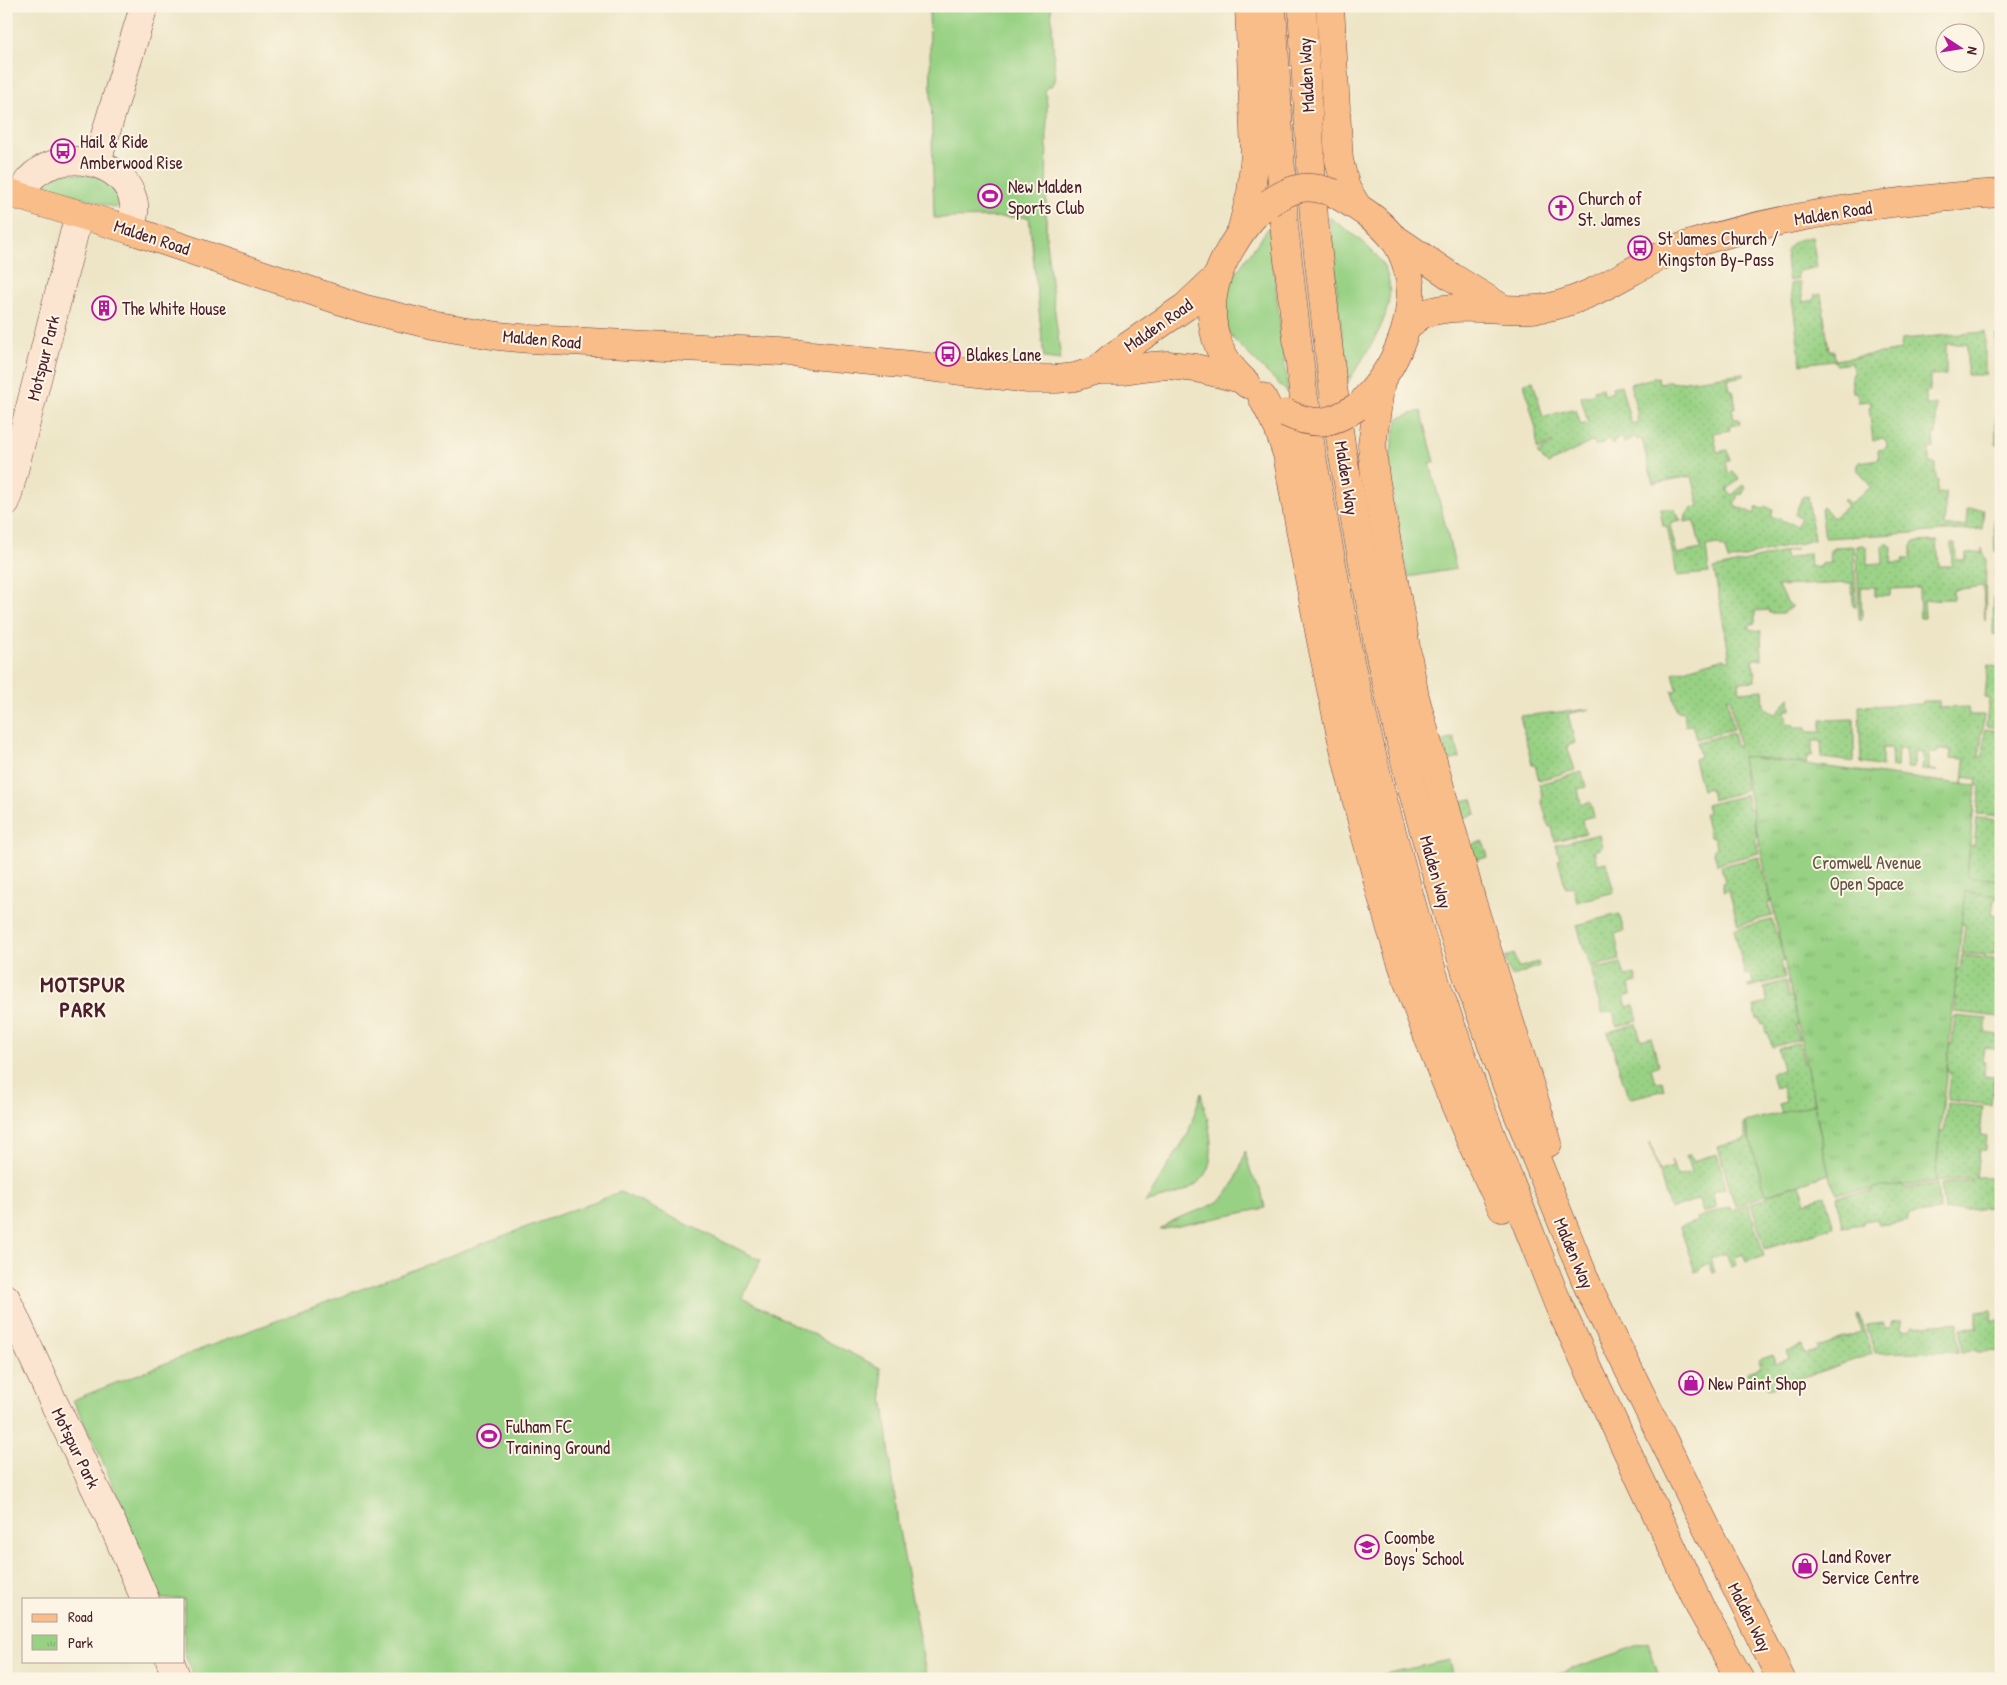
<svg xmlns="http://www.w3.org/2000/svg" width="2007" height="1685" viewBox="0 0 2007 1685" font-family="'Patrick Hand',sans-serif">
  <defs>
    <pattern id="park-tufts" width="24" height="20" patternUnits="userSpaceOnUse" patternTransform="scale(1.25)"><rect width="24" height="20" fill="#98d184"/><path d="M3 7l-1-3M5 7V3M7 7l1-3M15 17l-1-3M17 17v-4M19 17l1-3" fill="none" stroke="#84b372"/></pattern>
    <pattern id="garden-dots" width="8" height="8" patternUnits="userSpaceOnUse" patternTransform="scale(1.25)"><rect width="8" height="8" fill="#98d184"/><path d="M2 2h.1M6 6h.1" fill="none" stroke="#84b372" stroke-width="1.8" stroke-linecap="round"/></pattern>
  </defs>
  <rect width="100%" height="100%" fill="#fcf5e5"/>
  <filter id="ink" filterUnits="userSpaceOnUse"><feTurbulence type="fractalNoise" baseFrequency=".02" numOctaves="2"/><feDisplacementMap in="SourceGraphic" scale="10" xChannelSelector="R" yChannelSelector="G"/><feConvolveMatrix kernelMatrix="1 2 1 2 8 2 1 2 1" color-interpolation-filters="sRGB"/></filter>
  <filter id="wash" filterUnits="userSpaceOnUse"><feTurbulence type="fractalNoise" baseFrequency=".0096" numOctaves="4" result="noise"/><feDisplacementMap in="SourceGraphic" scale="20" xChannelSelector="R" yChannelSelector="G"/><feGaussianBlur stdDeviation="1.12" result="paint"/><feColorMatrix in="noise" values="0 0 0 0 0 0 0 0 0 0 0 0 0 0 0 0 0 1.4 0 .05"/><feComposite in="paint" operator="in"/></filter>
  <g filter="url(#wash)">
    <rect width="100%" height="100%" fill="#ede5c6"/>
    <g fill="#98d184" stroke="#717858">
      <polygon points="929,6 1051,6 1055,78 1052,85 1045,89 1047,104 1046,242 1061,360 1044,358 1029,217 934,218"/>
      <polygon points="51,171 105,177 122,201 116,208 46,186 45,181"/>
      <path d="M1329,217C1346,230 1369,244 1381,262C1407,302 1367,350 1347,384Z"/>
      <polygon points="1269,227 1288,393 1234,340 1227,329 1224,292 1230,281"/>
      <path d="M1421,411L1435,462L1430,463L1456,569L1408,577C1399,525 1379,469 1399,418Z"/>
      <path d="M1201,1093C1207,1120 1223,1164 1196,1184C1182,1195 1161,1198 1145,1203L1188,1134Z"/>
      <polygon points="1814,1104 1829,1174 1766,1195 1745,1122"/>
      <path d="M1245,1151L1252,1176L1261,1189L1265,1208L1160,1230C1179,1214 1191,1215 1212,1205C1233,1195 1240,1171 1245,1151Z"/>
      <polygon points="620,1192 761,1260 742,1298 880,1368 898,1525 927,1679 195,1679 184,1653 184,1599 161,1599 100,1455 73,1400 199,1350"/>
      <polygon points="1648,1642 1660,1679 1542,1679"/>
      <polygon points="1450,1660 1454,1679 1360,1679"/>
    </g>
    <polygon fill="url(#park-tufts)" stroke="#717858" points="1741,756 1976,786 1967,876 2001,880 2001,896 1965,893 1935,1182 1837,1193 1830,1179"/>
    <g fill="url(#garden-dots)" stroke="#717858">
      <path d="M1812,237L1817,267L1799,271L1797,274L1798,279L1789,281C1785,254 1781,241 1812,237Z"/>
      <polygon points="1800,282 1803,302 1815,300 1814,295 1821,294 1829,351 1834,351 1835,360 1901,350 1901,339 1985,332 1985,375 1967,375 1967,344 1946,344 1946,375 1930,375 1930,391 1926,392 1926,405 1936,405 1936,434 1933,434 1934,448 1929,449 1929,463 1936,464 1936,479 1938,480 1937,494 1945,492 1945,526 1967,526 1967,509 1984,509 1982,529 1825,538 1821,509 1824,507 1833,518 1847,506 1843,501 1845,499 1850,504 1871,487 1857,469 1859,462 1879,459 1878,450 1884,449 1887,446 1886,440 1882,438 1873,441 1869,407 1871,407 1871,401 1858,402 1857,392 1853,392 1851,375 1854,374 1852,363 1836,365 1834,360 1801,364 1790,284"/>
      <polygon points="1996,335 2001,336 2001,445 1996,444"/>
      <path d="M1743,373V376L1728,379L1730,390H1733L1736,407L1732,408L1734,419H1739L1740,424L1729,426L1730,430L1714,433L1717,452L1728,450L1730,460L1726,461L1728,473L1733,472L1739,479L1727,490L1732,495L1744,485L1746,487L1742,495L1738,494L1734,505L1754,514L1757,507L1763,509L1765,506L1773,510L1771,516L1797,526L1801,517L1795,515L1802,497L1808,496L1814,540L1728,561L1725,549L1717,544L1706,546L1709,573L1677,576L1667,526H1663L1660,509H1674L1681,521L1672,523L1670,526L1677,554L1701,549L1694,520L1685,522C1685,512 1690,509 1699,506L1692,476L1653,483L1642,439L1637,440L1635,436L1624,443L1620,437L1612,444L1608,438L1602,444L1595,446L1593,441L1548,464L1537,453L1552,445L1551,443L1537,450L1536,429L1524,383L1533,381L1543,417L1572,409L1573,411L1576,410L1581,425L1588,423L1581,397L1595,393L1594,390L1602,388L1604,395L1613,392L1612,387L1621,385L1631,424L1638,422L1636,415L1638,414L1630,384L1658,377L1659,383L1672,381V383Z"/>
      <polygon points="1994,519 2001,519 1999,635 1993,634 1994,598 1997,598 1997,579 1995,577 1995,574 1999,552 1995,552"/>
      <polygon points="1937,541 1939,566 1952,566 1951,543 1955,543 1956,560 1966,560 1966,553 1982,552 1982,548 1986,560 1985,621 1983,586 1953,590 1953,599 1924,600 1925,618 1920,618 1919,588 1890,589 1890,596 1875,596 1875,587 1861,587 1862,620 1859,620 1857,546 1864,545 1867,548 1867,564 1883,563 1882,547 1885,544 1889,544 1892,547 1891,563 1902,563 1903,559 1911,559 1911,546 1914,542"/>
      <polygon points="1854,546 1856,606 1853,606 1852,583 1777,586 1790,606 1793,606 1783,613 1769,613 1769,610 1755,611 1755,623 1749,625 1749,629 1761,631 1762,659 1753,659 1755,681 1739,682 1740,692 1763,690 1764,707 1776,715 1790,696 1791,710 1785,710 1787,724 1793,724 1794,727 1806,727 1807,732 1821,732 1821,720 1854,719 1854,762 1822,758 1821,741 1812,741 1812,756 1807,756 1806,764 1742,756 1746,791 1712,800 1710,788 1702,790 1694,759 1700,757 1697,742 1733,733 1736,746 1739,746 1730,698 1727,698 1733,729 1696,739 1692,724 1686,726 1683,711 1678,712 1672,691 1677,690 1673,673 1725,658 1725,660 1730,660 1714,569 1797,549 1784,552 1786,559 1809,553 1810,567 1820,567 1820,564 1831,563 1830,550 1834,550 1834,547"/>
      <polygon points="1988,665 2001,668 2001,728 1986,726 1989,699 1985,698"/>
      <polygon points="1923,701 1939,701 1939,708 1968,707 1969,715 1984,715 1979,757 1983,757 1985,729 2001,731 2001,816 1977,814 1980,786 1976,785 1977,779 1964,777 1963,784 1965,759 1950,758 1951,750 1938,749 1937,753 1929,753 1929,770 1937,771 1922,770 1923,753 1914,752 1914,768 1907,768 1905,749 1898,749 1897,767 1892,767 1891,748 1882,748 1882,767 1861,763 1859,706 1922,704"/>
      <polygon points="1590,709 1568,714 1575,743 1567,746 1575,770 1539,780 1535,765 1532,765 1520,716"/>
      <polygon points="1454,738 1460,758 1448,761 1443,741"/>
      <polygon points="1582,772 1586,787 1578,789 1581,804 1590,802 1594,816 1582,819 1586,833 1555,841 1552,827 1549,827 1541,799 1543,798 1539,784"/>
      <polygon points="1746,795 1749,809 1752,808 1757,837 1755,838 1759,853 1717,864 1713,849 1716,848 1714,836 1710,837 1704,814 1708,813 1706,805"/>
      <polygon points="1472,799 1476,814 1462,818 1458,802"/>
      <polygon points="1977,818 2001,820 2001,880 1967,877 1970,845 1974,846"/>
      <polygon points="1599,834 1602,848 1594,851 1597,864 1606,862 1614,892 1577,902 1573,886 1566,888 1558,860 1560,859 1556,845"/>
      <polygon points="1483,841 1488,857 1475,860 1470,845"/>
      <polygon points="1759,857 1770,898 1771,901 1768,902 1772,916 1738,925 1729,890 1724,891 1722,883 1725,882 1721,866"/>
      <polygon points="1965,892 2001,896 2001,899 1994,899 1992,914 2001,915 2000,943 1995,942 1994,956 1962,953 1965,924 1961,924"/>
      <polygon points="1619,914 1624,931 1615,934 1620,960 1591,967 1587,953 1585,953 1577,925"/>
      <polygon points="1772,920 1776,934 1778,933 1784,961 1781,962 1785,978 1748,987 1748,985 1753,984 1751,974 1745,975 1734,929"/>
      <polygon points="1514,954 1518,968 1538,962 1539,966 1511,977 1505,957"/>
      <polygon points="1962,955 2001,960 2000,1017 1955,1012 1956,998 1954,998 1957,969 1960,969"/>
      <polygon points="1621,963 1625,977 1635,974 1637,982 1629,984 1631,995 1624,997 1627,1007 1634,1005 1638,1021 1617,1026 1613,1011 1602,1013 1594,985 1596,984 1592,970"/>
      <polygon points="1786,981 1789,997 1792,996 1798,1024 1795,1025 1799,1040 1772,1047 1768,1033 1766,1033 1764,1024 1761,1025 1760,1019 1757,1019 1754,1006 1768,1003 1764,987"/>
      <polygon points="1955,1016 1987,1019 1985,1033 1998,1035 1997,1049 1984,1048 1982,1061 1985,1061 1984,1076 1994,1077 1991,1105 1947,1100 1950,1072 1947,1072 1949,1044 1952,1044"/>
      <polygon points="1636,1024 1641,1040 1651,1037 1659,1065 1651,1068 1655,1082 1663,1081 1665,1090 1631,1098 1627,1094 1608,1032"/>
      <polygon points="1799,1043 1804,1064 1806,1064 1814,1104 1782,1113 1779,1104 1786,1102 1782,1086 1775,1088 1771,1073 1783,1070 1778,1049"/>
      <polygon points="1947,1103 1983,1107 1980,1135 1987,1136 1986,1150 1979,1150 1976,1178 2001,1178 2001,1206 1944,1211 1941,1184 1973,1180 1972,1178 1935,1182 1940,1131 1944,1131"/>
      <polygon points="1745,1122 1766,1195 1735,1206 1718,1147 1747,1139 1743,1123"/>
      <polygon points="1650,1142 1659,1171 1673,1167 1671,1160 1677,1176 1691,1172 1686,1156 1690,1154 1692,1161 1717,1154 1726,1188 1712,1192 1717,1208 1703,1213 1699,1199 1670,1209"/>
      <polygon points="1800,1184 1806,1202 1825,1196 1834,1227 1765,1249 1751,1203 1767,1198 1767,1195"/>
      <polygon points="1937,1184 1939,1211 1908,1215 1908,1221 1879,1225 1877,1219 1863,1221 1863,1224 1842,1227 1837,1196 1873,1191 1873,1188 1903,1185 1904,1188"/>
      <polygon points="1748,1204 1764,1256 1746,1262 1743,1254 1735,1257 1737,1265 1731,1267 1726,1253 1710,1258 1715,1272 1713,1273 1709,1264 1701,1267 1701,1270 1695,1272 1680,1227 1698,1221 1697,1218 1730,1207 1731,1210"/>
      <polygon points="1992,1310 1991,1320 2001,1320 2001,1351 1977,1352 1977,1350 1962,1351 1962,1328 1977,1327 1977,1312"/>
      <polygon points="1859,1315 1872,1354 1768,1389 1765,1380 1751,1385 1747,1372 1761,1367 1759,1360 1773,1355 1775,1363 1790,1359 1787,1351 1802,1346 1805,1355 1819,1350 1818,1347 1861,1332 1857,1316"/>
      <polygon points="1901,1321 1901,1328 1904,1330 1911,1329 1913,1326 1958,1322 1959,1351 1875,1353 1866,1325 1884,1323 1884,1328 1891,1327 1891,1322"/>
    </g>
  </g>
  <g filter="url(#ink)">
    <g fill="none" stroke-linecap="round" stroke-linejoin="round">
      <g stroke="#623d42" stroke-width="29">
        <g id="secondary">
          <polyline points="97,162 144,6"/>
          <path d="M21,196C23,191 26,183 30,179C59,148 121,157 133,199C136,209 133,220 131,230"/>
          <polyline points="6,502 79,214"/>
          <polyline points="6,1298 52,1399 113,1525 145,1599"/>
          <polyline points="170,1661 177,1679"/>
        </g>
      </g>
      <g stroke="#623d42" stroke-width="29">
        <g id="primary">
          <polyline points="6,192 131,230 362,308 432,325 498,336 531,339 781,352 911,365 1028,379 1056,379 1075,377 1097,370 1124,370 1151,366 1168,365 1196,368 1241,379"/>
          <path d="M1337,195C1362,209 1390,226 1402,253C1424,302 1400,363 1365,399"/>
          <polyline points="1393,237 1452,277 1502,308"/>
          <path d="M1406,329C1411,323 1417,316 1426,313C1467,300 1512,316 1554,306C1604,294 1643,259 1691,244C1791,213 1897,200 2001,193"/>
          <polyline points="1097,370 1112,357 1185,307 1217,277"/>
          <path d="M1247,384C1204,347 1203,294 1231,248C1239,234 1247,222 1259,211"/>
        </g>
      </g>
      <g stroke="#623d42" stroke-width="29">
        <g id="highway">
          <polyline points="1272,6 1284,225 1303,391 1312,456 1351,666 1381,792 1416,919 1436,983 1479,1104 1559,1306 1702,1611 1740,1679"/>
          <polyline points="1302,6 1314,219 1333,387 1342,451 1381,661 1410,782 1447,912 1468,979 1510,1094 1589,1289 1781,1679"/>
          <polyline points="1330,6 1339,160 1346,188 1357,206"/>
          <polyline points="1242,228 1251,193 1255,154 1249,6"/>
          <polyline points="1381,381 1372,445 1375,477 1415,697 1472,902 1548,1143"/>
          <path d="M1262,397L1278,428L1287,454C1310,588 1334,720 1370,852C1379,887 1388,921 1399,955C1427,1041 1462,1126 1502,1208"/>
        </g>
      </g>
      <use href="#secondary" stroke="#fce5d0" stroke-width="28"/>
      <use href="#primary" stroke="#f8bd89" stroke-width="28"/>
      <use href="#highway" stroke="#f8bd89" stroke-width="28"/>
      <g stroke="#623d42" stroke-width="29" stroke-linecap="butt">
        <g id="primary-bridge">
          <path d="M1269,203C1293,187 1306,183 1334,193"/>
          <path d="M1286,413C1315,427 1331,424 1357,407"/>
        </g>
      </g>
      <use href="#primary-bridge" stroke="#f8bd89" stroke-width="28"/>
    </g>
  </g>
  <defs>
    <g id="bus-ring" transform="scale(1.25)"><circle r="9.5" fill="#fcf5e5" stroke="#b5179e" stroke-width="1.5"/><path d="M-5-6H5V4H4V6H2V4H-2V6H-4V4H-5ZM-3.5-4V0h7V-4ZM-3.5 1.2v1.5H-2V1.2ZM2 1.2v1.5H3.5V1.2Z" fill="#b5179e"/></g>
    <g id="stadium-ring" transform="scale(1.25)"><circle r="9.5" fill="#fcf5e5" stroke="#b5179e" stroke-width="1.5"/><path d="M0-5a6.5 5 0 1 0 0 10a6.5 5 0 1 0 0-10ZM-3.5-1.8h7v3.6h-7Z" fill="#b5179e"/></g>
    <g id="church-ring" transform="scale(1.25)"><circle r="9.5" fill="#fcf5e5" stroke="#b5179e" stroke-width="1.5"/><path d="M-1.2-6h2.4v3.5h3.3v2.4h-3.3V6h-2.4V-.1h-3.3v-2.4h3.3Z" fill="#b5179e"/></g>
    <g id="building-ring" transform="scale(1.25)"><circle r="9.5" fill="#fcf5e5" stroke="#b5179e" stroke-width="1.5"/><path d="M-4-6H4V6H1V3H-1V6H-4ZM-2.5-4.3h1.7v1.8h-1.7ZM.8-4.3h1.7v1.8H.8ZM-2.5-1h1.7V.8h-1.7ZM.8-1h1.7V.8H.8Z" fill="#b5179e"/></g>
    <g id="shop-ring" transform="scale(1.25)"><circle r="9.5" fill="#fcf5e5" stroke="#b5179e" stroke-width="1.5"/><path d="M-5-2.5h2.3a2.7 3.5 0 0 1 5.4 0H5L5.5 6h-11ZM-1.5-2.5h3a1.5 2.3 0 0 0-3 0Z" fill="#b5179e"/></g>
    <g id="school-ring" transform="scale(1.25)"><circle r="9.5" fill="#fcf5e5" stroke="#b5179e" stroke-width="1.5"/><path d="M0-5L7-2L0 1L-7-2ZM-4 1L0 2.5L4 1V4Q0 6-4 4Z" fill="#b5179e"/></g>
  </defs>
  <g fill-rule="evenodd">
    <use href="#bus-ring" x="63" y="151"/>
    <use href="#stadium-ring" x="990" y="196"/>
    <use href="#church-ring" x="1561" y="208"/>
    <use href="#bus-ring" x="1640" y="248"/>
    <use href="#building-ring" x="104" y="308"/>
    <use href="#bus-ring" x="948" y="354"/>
    <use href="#shop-ring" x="1691" y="1383"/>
    <use href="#stadium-ring" x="489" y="1436"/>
    <use href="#school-ring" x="1367" y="1547"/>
    <use href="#shop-ring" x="1805" y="1566"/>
  </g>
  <g text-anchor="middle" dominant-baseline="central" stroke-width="4" stroke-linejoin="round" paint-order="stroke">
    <g font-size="18" fill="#4a1f2b" stroke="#fcf5e5">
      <text transform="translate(1306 75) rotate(-93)">Malden Way</text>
      <text transform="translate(1833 213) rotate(-9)">Malden Road</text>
      <text transform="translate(152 237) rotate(18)">Malden Road</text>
      <text transform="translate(1158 325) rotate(-35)">Malden Road</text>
      <text transform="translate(542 339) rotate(5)">Malden Road</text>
      <text transform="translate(43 358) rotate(-76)">Motspur Park</text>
      <text transform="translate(1347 478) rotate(81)">Malden Way</text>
      <text transform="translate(1436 872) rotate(74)">Malden Way</text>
      <text transform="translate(1574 1253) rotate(67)">Malden Way</text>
      <text transform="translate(76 1448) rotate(64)">Motspur Park</text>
      <text transform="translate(1750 1617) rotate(63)">Malden Way</text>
    </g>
    <g font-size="18" fill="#4a1f2b" stroke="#fcf5e5" text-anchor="start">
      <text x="80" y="141">Hail &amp; Ride<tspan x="80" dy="21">Amberwood Rise</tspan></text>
      <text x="1008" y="186">New Malden<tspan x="1008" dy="21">Sports Club</tspan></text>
      <text x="1578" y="198">Church of<tspan x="1578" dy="21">St. James</tspan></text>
      <text x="1658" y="238">St James Church /<tspan x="1658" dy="21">Kingston By-Pass</tspan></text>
      <text x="122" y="308">The White House</text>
      <text x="966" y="354">Blakes Lane</text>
      <text x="1708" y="1383">New Paint Shop</text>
      <text x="506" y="1426">Fulham FC<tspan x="506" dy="21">Training Ground</tspan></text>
      <text x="1384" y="1537">Coombe<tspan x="1384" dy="21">Boys' School</tspan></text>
      <text x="1822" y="1556">Land Rover<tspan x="1822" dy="21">Service Centre</tspan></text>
    </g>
    <g font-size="18" fill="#615446" stroke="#fcf5e5">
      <text x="1867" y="862">Cromwell Avenue<tspan x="1867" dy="21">Open Space</tspan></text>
    </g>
    <g font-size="22" font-weight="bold" letter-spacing="1" fill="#4a1f2b" stroke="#fcf5e5">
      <text x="83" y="984">MOTSPUR<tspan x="83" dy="25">PARK</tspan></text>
    </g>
  </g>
  <rect width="2007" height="1685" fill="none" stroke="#fcf5e5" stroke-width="25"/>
  <rect x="22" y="1598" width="162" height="65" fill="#fcf5e5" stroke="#b59f9b"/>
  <rect x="32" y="1614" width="25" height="8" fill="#f8bd89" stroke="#b59f9b"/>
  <text x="68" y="1622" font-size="15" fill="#4a1f2b">Road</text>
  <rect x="32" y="1635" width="25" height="15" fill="url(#park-tufts)" stroke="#b59f9b"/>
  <text x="68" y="1648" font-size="15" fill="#4a1f2b">Park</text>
  <g transform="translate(1960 48) rotate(102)"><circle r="24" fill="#fcf5e5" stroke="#b59f9b"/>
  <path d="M0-4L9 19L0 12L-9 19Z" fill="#b5179e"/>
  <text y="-8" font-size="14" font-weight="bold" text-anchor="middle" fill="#4a1f2b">N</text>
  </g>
</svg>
